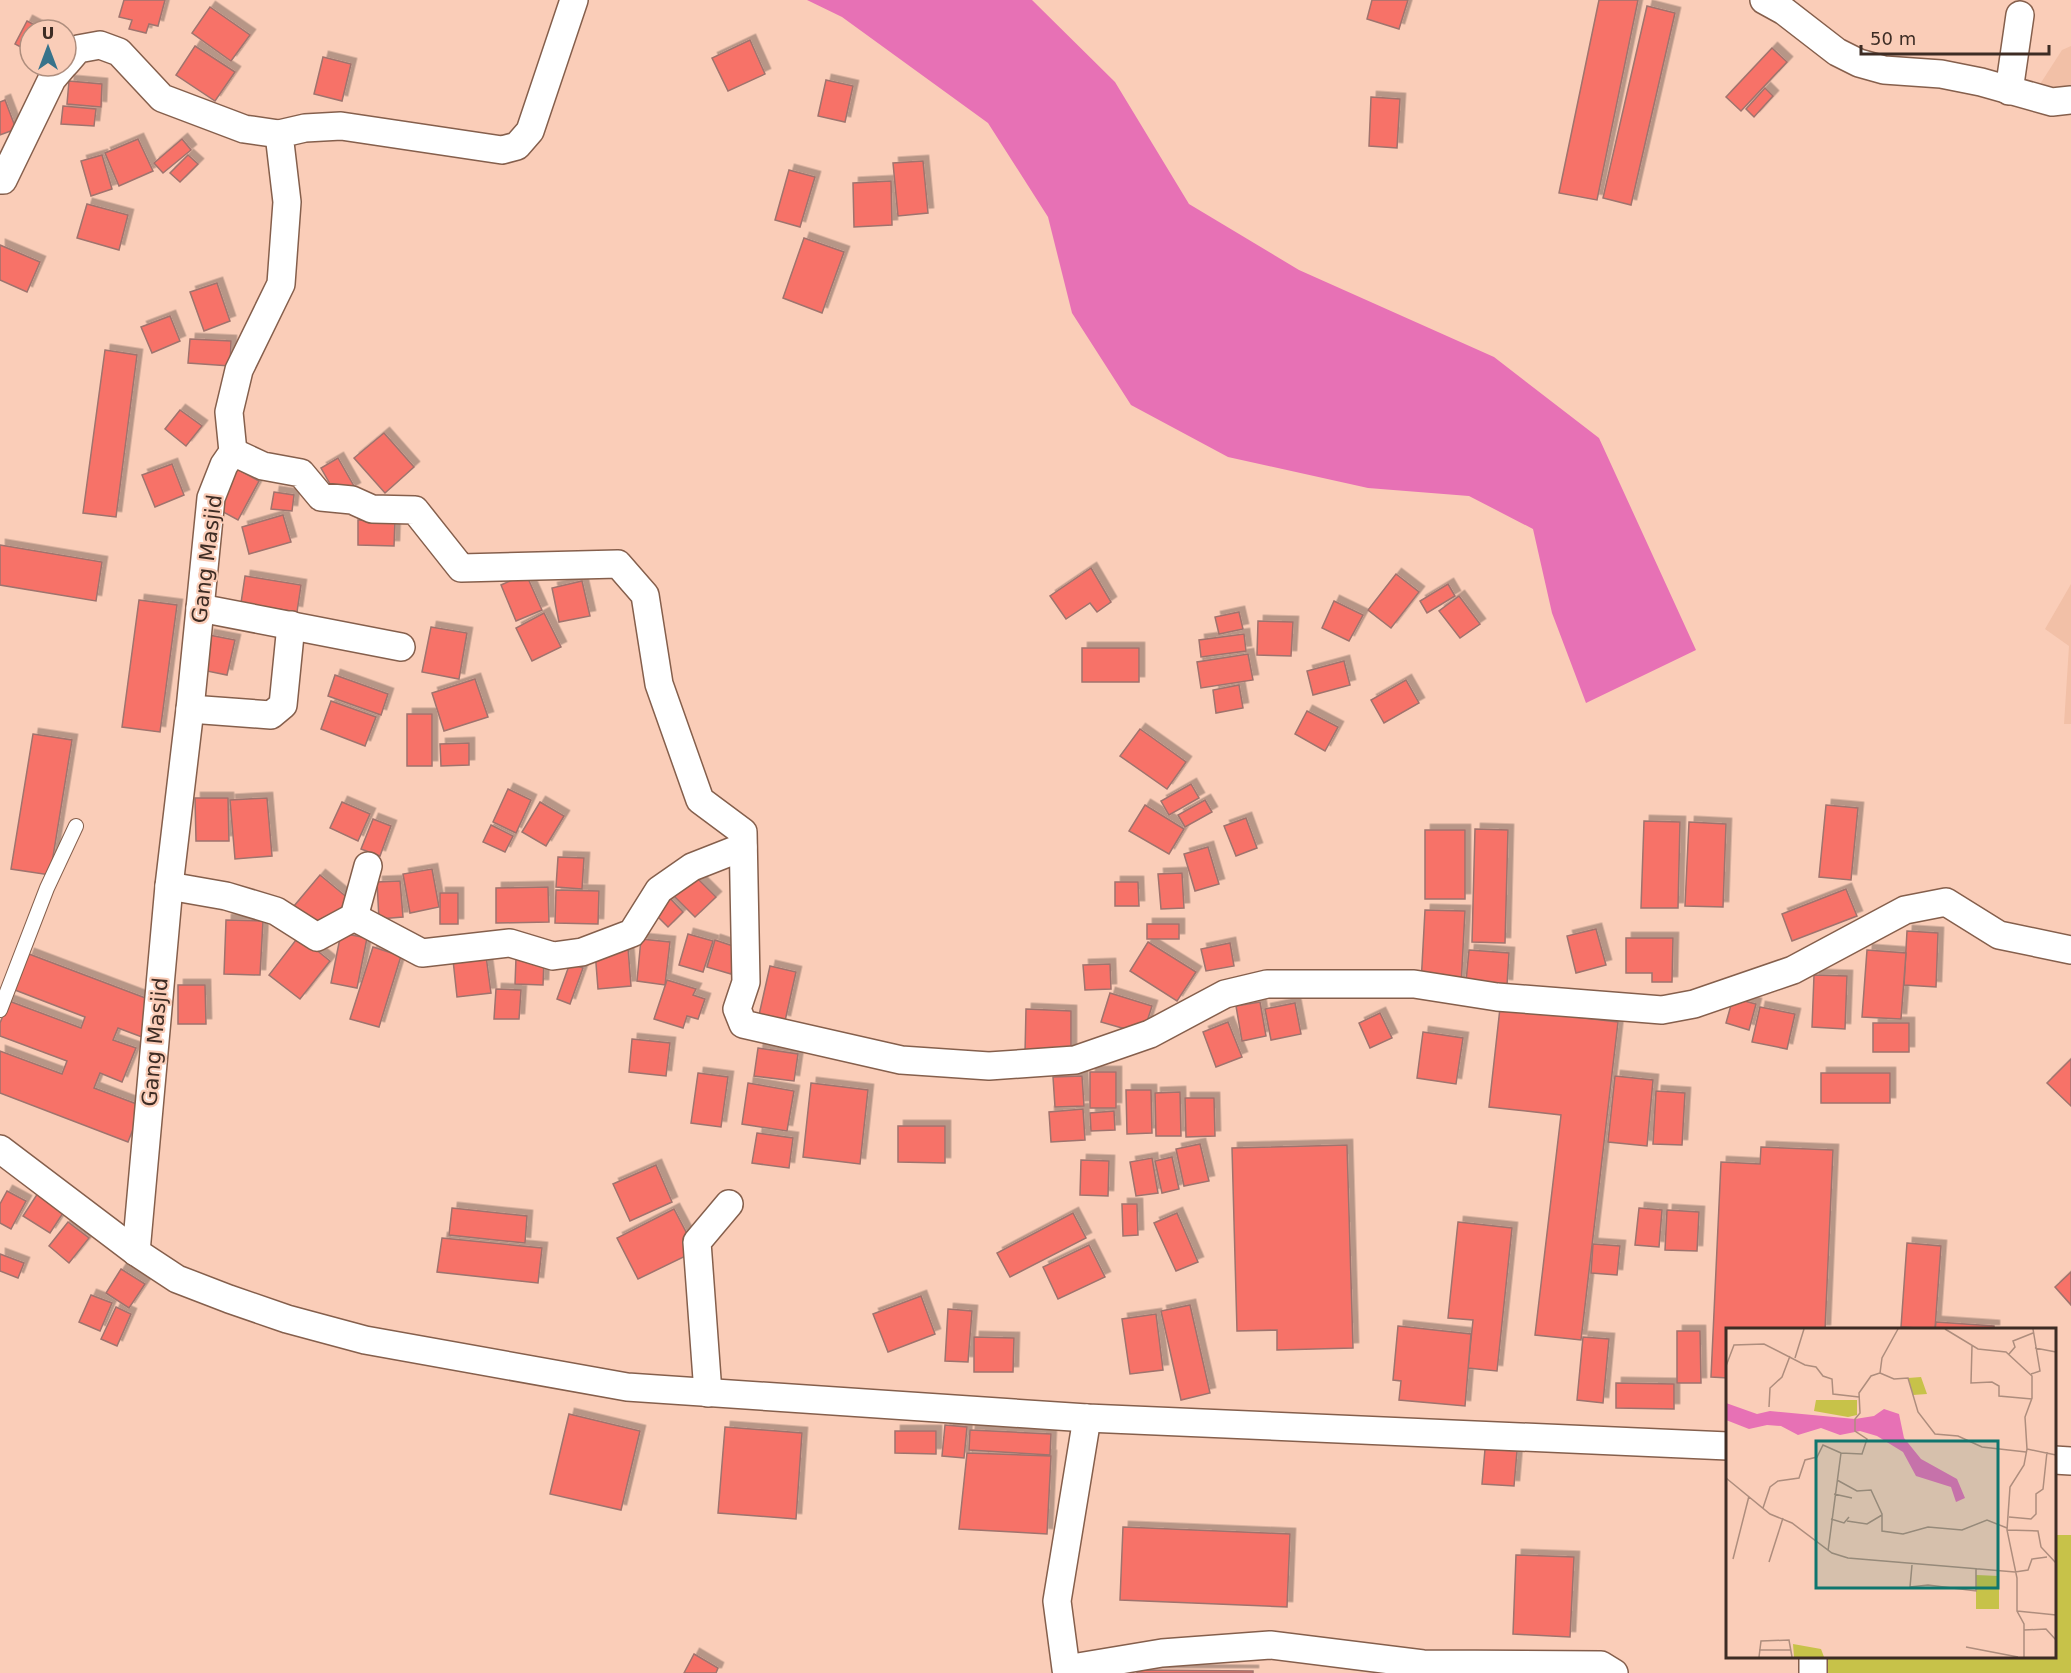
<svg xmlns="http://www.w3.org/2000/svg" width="2071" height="1673" viewBox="0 0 2071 1673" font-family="'DejaVu Sans',sans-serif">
  <defs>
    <filter id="shadow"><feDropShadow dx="5.5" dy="-5.5" stdDeviation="0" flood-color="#0004"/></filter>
  </defs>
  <rect width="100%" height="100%" fill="#facdb8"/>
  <g fill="#f2c0a7">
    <polygon points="2071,46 2071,90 2035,92 2062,50"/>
    <polygon points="2071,584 2071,724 2064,724 2069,646 2045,629"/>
  </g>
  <polygon fill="#c7c249" points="2055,1535 2071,1535 2071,1673 1818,1673 1818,1657 2054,1656"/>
  <polygon fill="#e771b5" points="807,0 1032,0 1115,82 1189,204 1299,270 1494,357 1599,438 1696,650 1586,703 1552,613 1533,529 1469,496 1368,488 1228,457 1131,405 1072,313 1048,217 988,123 842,17"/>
  <g fill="#f77268" stroke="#a0736d" stroke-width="1.5" filter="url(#shadow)">
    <polygon points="124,0 165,0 158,26 149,24 146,33 129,29 132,20 119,17"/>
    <polygon points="1372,0 1408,0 1399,29 1367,19"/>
    <polygon points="1599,0 1638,0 1597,200 1559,193"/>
    <polygon points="1647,6 1675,13 1631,205 1603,198"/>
    <polygon points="210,7 250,35 231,61 192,33"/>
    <polygon points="27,21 44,30 30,30 30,52 15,44"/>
    <polygon points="750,40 765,74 728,91 712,58"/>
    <polygon points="195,46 235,72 215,101 176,75"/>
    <polygon points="1772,48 1787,62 1741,111 1726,97"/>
    <polygon points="323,57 351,64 342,101 314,94"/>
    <polygon points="826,80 853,86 845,122 818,116"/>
    <polygon points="69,81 102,84 101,107 67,104"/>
    <polygon points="1765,88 1773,96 1754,117 1746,109"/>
    <polygon points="1371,97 1400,99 1397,148 1369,146"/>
    <polygon points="5,100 16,129 0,135 0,102"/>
    <polygon points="63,106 96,109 94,126 61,124"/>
    <polygon points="138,139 153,171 119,186 105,153"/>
    <polygon points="182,139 191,150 163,173 154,163"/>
    <polygon points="102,155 112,189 91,196 81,161"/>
    <polygon points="188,155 198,164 180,182 170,173"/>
    <polygon points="923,161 928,213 898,216 893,163"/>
    <polygon points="789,170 815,177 800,227 775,220"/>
    <polygon points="891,181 892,225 854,227 853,183"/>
    <polygon points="87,204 128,215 119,250 77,238"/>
    <polygon points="804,238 844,252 822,313 783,298"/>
    <polygon points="0,245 40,262 27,292 0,280"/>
    <polygon points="217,283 230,321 204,331 190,292"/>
    <polygon points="170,316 180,341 152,353 141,327"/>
    <polygon points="190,339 231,341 230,366 188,363"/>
    <polygon points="105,350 137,355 116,517 83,513"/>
    <polygon points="180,410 202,426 186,446 165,429"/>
    <polygon points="384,433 414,467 385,493 354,458"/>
    <polygon points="338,458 355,488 338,498 321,468"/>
    <polygon points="172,464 184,495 155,507 142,475"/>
    <polygon points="237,469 259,481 238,520 216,508"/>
    <polygon points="274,492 294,495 292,511 271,509"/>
    <polygon points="283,515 291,542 249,554 242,527"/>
    <polygon points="358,520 395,520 394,546 358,545"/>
    <polygon points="0,545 102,562 96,601 0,585"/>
    <polygon points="1091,568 1111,602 1097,612 1090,603 1066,619 1050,596"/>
    <polygon points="526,574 542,610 516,621 501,585"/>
    <polygon points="1396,574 1419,592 1391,628 1368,610"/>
    <polygon points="245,576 301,585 297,612 241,603"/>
    <polygon points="582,581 590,616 559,622 552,588"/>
    <polygon points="1448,584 1455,596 1427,613 1420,601"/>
    <polygon points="1459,596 1480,624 1460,638 1439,611"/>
    <polygon points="139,600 177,605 160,732 122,727"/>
    <polygon points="1334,601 1363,615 1349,641 1322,628"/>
    <polygon points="1239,612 1243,629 1219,634 1215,617"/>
    <polygon points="544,613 561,647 532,661 516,628"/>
    <polygon points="1258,621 1293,622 1291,656 1257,655"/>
    <polygon points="431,627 467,633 459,679 422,672"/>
    <polygon points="1244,634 1246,651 1201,657 1199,640"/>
    <polygon points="209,635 235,640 227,675 202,670"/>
    <rect x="1082" y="648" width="57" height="34"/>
    <polygon points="1248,654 1253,680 1201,688 1197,662"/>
    <polygon points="1344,661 1350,685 1313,695 1307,671"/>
    <polygon points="335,675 388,694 381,715 328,696"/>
    <polygon points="475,679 488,717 444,731 432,693"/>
    <polygon points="1406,680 1419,703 1384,723 1371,700"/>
    <polygon points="1239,685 1243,708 1216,713 1213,690"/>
    <polygon points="331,701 376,717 365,746 321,729"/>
    <polygon points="1307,711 1338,727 1325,751 1295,734"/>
    <rect x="407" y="714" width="25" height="52"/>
    <polygon points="1140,729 1186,762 1167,789 1120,756"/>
    <polygon points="33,734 72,740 50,875 11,869"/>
    <polygon points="469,743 469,765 441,766 440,744"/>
    <polygon points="1191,784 1199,798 1169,815 1161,801"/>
    <polygon points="508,789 531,800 516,833 493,822"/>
    <polygon points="195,798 228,798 229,841 196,841"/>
    <polygon points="267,798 272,856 235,859 230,800"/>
    <polygon points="1205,800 1212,812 1185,827 1178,815"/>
    <polygon points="342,802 370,814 358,841 330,828"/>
    <polygon points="540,802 564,816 546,846 522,832"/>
    <polygon points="1145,805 1184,829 1169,854 1129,831"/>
    <polygon points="1826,805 1858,808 1851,880 1819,877"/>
    <polygon points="1246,818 1257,848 1236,856 1224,826"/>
    <polygon points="373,819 391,826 380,856 361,849"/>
    <polygon points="1644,821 1680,822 1678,908 1641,908"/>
    <polygon points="1689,822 1726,824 1723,907 1685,906"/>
    <polygon points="491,825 513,836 505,852 483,842"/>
    <polygon points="1475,829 1508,830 1505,943 1472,942"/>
    <rect x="1425" y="830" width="40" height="69"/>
    <polygon points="1208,847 1219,884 1195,891 1184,854"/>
    <polygon points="558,857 584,858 582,889 556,887"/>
    <polygon points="432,869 439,907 410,913 403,874"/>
    <polygon points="1182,873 1184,908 1161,909 1158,874"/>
    <polygon points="693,874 716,897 695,917 672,894"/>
    <polygon points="320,875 349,899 323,930 294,906"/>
    <polygon points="400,881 403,917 379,919 377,882"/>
    <polygon points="1115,882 1138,882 1139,906 1115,906"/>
    <polygon points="548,887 549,922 496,923 496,888"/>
    <polygon points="1846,889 1857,916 1792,941 1782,914"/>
    <polygon points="556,890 599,891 598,924 555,923"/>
    <rect x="440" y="893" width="18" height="31"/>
    <polygon points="665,893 683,912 668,927 649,908"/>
    <polygon points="1425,910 1465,911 1461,986 1421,984"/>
    <polygon points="226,920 263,921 260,975 224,974"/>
    <rect x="1147" y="924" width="32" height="15"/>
    <polygon points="1596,929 1606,965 1576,973 1567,936"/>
    <polygon points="1907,931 1938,933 1936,987 1904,985"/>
    <polygon points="341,933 367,938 357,988 331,983"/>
    <polygon points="688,934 713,941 703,972 679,965"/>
    <polygon points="299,936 330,961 300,999 269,975"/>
    <polygon points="1626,938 1673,938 1672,982 1652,982 1652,973 1626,973"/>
    <polygon points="641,939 670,942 665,985 637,981"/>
    <polygon points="715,940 739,948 731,974 707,967"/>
    <polygon points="1148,942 1196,972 1177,1001 1130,971"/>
    <polygon points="1230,943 1234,966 1206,971 1201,949"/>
    <polygon points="373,947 401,956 379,1027 350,1019"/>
    <polygon points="628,948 631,986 598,989 595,951"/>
    <polygon points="1469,950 1509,953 1507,985 1466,982"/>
    <polygon points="1867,950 1906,953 1901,1019 1862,1017"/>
    <polygon points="29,954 156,1002 142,1037 118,1028 113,1040 136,1048 122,1082 100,1073 94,1088 142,1106 128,1142 0,1093 0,1051 62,1074 67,1061 0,1036 0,1023 9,1001 81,1028 85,1017 15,990"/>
    <polygon points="486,956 491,993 457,997 453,960"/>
    <polygon points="516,958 544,960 543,985 515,984"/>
    <polygon points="570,963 583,968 570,1004 557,999"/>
    <polygon points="1110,964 1111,989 1085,990 1083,965"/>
    <polygon points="770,966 796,972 785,1021 759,1015"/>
    <polygon points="1814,975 1847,976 1845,1029 1812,1027"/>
    <polygon points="667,980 696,989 693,995 705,999 698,1019 687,1016 683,1028 654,1019"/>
    <polygon points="178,985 205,985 206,1024 178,1024"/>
    <polygon points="496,989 521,990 519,1019 494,1019"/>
    <polygon points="1110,993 1152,1006 1143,1034 1101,1022"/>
    <polygon points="1733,998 1756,1004 1749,1030 1726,1023"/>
    <polygon points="1260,1002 1266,1036 1242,1041 1236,1006"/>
    <polygon points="1295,1003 1301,1034 1271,1040 1265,1009"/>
    <polygon points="1760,1007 1795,1014 1787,1049 1752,1042"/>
    <polygon points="1500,1008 1618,1022 1581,1340 1535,1335 1561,1115 1489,1107"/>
    <polygon points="1026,1009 1071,1011 1071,1054 1025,1053"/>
    <polygon points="1380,1013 1392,1038 1370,1048 1359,1023"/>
    <polygon points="1228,1022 1242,1057 1216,1067 1203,1032"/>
    <rect x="1873" y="1023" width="36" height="29"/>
    <polygon points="1423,1032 1463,1038 1456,1084 1417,1078"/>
    <polygon points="632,1039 670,1043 666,1076 629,1072"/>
    <polygon points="758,1048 798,1054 794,1081 754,1076"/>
    <polygon points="2071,1059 2071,1106 2047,1083"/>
    <rect x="1090" y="1072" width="26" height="36"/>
    <polygon points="698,1073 728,1077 721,1127 691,1123"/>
    <rect x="1821" y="1073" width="69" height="30"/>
    <polygon points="1082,1076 1084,1106 1055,1107 1053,1077"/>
    <polygon points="1615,1076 1653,1080 1647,1146 1608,1142"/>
    <polygon points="748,1083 794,1091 787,1131 742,1124"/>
    <polygon points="811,1083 868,1090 860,1164 803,1157"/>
    <polygon points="1126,1090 1151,1090 1152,1133 1127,1134"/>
    <polygon points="1656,1091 1685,1093 1682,1145 1653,1144"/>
    <polygon points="1180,1092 1181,1136 1156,1136 1155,1093"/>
    <polygon points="1185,1098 1214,1098 1215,1136 1186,1137"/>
    <polygon points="1083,1109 1085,1140 1051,1142 1049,1112"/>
    <polygon points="1114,1111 1115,1130 1091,1131 1090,1113"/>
    <polygon points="898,1126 945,1126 945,1163 898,1162"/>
    <polygon points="757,1133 793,1138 789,1168 752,1163"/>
    <polygon points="1200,1144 1209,1181 1184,1186 1176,1149"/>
    <polygon points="1347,1145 1353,1348 1277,1350 1277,1330 1237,1331 1232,1148"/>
    <polygon points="1761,1147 1833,1150 1825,1330 1728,1330 1728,1378 1711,1377 1721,1162 1760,1164"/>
    <polygon points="1172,1157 1179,1189 1162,1193 1155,1161"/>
    <polygon points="1152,1158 1158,1193 1136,1196 1130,1162"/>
    <polygon points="1081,1160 1109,1161 1108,1196 1080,1195"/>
    <polygon points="656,1165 672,1202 630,1221 613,1184"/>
    <polygon points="7,1191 26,1201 11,1229 0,1223 0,1204"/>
    <polygon points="38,1193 65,1210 50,1233 23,1216"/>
    <polygon points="1122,1204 1137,1204 1138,1235 1123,1236"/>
    <polygon points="452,1208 527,1216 525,1243 449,1235"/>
    <polygon points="1639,1208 1662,1210 1659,1247 1635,1245"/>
    <polygon points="674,1209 696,1251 638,1279 617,1238"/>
    <polygon points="1667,1210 1699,1212 1697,1251 1665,1250"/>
    <polygon points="1073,1213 1086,1238 1010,1277 997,1253"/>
    <polygon points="1177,1213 1198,1262 1176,1271 1154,1223"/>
    <polygon points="68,1222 89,1238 69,1263 49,1246"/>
    <polygon points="1458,1222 1512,1228 1497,1371 1468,1368 1473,1320 1448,1318"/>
    <polygon points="442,1238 542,1248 538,1283 437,1272"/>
    <polygon points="1907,1243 1941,1246 1935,1329 1901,1327"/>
    <polygon points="1593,1244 1620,1246 1617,1275 1591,1273"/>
    <polygon points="1089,1245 1105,1277 1058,1299 1043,1267"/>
    <polygon points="0,1254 24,1263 18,1278 0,1271"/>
    <polygon points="121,1269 145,1284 129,1308 106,1293"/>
    <polygon points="2071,1272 2071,1305 2055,1287"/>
    <polygon points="91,1295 112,1303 100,1331 79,1322"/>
    <polygon points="921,1296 935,1334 888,1352 873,1314"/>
    <polygon points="1190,1305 1210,1393 1181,1400 1161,1311"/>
    <polygon points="116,1307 131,1314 117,1346 101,1339"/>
    <polygon points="948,1309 972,1311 968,1362 945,1361"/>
    <polygon points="1156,1314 1163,1370 1130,1374 1122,1319"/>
    <polygon points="1936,1322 1994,1326 1994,1330 1935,1330"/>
    <polygon points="1398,1326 1471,1334 1465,1406 1399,1400 1401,1381 1393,1380"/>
    <polygon points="1677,1331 1700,1331 1701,1383 1677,1383"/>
    <polygon points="974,1337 1014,1338 1013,1372 974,1372"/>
    <polygon points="1583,1337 1609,1339 1603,1403 1577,1400"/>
    <polygon points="1616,1383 1674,1384 1674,1409 1616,1408"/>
    <polygon points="569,1414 640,1431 621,1510 550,1494"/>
    <polygon points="945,1425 967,1427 964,1458 942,1456"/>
    <polygon points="725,1427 802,1433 796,1519 718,1513"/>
    <polygon points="970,1430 1051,1434 1050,1455 969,1450"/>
    <polygon points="895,1431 936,1431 936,1454 895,1453"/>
    <polygon points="1485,1449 1517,1451 1514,1486 1482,1484"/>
    <polygon points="967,1453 1051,1456 1047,1534 959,1529"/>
    <polygon points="1123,1527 1290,1534 1287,1607 1120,1600"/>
    <polygon points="1516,1555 1574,1557 1570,1637 1513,1634"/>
    <polygon points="694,1654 718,1668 716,1673 684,1673"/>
    <polygon points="1137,1670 1253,1671 1253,1673 1137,1673"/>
  </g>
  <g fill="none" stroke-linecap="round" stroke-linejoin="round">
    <g stroke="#855f4c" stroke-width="16">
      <polyline id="service" points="0,1010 47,888 76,826"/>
    </g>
    <g stroke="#855f4c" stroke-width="30">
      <g id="minor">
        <polyline points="1764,0 1784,11 1837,52 1859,63 1884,70 1941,74 1981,82 2052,102 2071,100"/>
        <polyline points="66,63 78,49 100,45 119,52 162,98 244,129 279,134"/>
        <polyline points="2009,91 2020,15"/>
        <polyline points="0,180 3,180 52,79 63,66"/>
        <polyline points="233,452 263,466 301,473 321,497 352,500 372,509 415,510 461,568 618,564 645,595 659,684 700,800 743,832 746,982 737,1009 743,1024 901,1060 989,1066 1075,1060 1150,1034 1225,994 1267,984 1414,984 1497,997 1662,1010 1694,1004 1793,970 1905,910 1946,902 1999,935 2071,950"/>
        <polyline points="200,608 401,647"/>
        <polyline points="190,709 271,715 283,705 291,625"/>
        <polyline points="169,886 226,896 276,911 317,937 354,917 368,866"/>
        <polyline points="354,917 422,953 510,943 553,956 582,952 632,933 659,890 692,867 743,847"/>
        <polyline points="0,1149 136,1252 177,1279 229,1299 287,1319 365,1340 627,1387 1087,1418 1728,1446"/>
        <polyline points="136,1252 169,886 190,709 211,498 224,465 233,452 229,412 239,370 281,284 287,202 279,134 305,128 341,126 502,150 517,146 530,131 574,0"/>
        <polyline points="708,1393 697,1242 729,1204"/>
        <polyline points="1087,1418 1057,1601 1066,1669 1162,1653 1270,1645 1423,1664 1601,1665 1614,1673"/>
        <polyline points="2054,1460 2071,1461"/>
        <polyline points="1813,1673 1813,1656"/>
      </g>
    </g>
    <use href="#service" stroke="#fff" stroke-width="14"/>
    <use href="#minor" stroke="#fff" stroke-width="27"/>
  </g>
  <g text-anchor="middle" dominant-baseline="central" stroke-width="4.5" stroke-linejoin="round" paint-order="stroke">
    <g font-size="21" fill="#3d2c24" stroke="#facdb8">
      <text transform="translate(207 559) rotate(-83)">Gang Masjid</text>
      <text transform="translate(155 1042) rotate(-85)">Gang Masjid</text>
    </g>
  </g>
  <g transform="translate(1726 1328)">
    <rect width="330" height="330" fill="#facdb8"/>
    <path d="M195,49L201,66L187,67L182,50ZM90,72H131V87L122,89L88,83ZM250,247L273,248V281H250ZM67,316L95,321L98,329H68Z" fill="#c7c249"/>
    <path d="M0,75L31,86L44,83L129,91L148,88L158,81L173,86L178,110L195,131L231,151L239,170L230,174L225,159L190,148L177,124L151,108L134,103L114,107L95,100L72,107L55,98L41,97L23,101L0,92Z" fill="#e771b5"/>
    <path fill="none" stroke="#ae8d7d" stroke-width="1.5" d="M219,1L252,21L280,24L306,48V70L299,89L301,121L298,137L284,159L281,202L291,250V283L298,296V329M246,18L245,55L266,54L273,58V68L306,71M309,20L330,24M283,26L289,19L287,13L307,5M69,30L78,1M0,38L8,17L38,16L79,37L90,39L97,48L106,51L107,66L133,69M154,45L168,51L182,50L192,84L209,106L232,108L256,119L300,124M305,46L314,43L307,1M43,79L44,60L56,49L64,28M301,121L330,127M0,150L44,186L66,195L106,225L122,230L289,244L302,242L306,231L321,229M111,152L131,163L145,162L156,186V203L177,206L202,199L236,202L261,192L281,200M108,166L126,170M37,180L44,159L52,153L73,150L79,132L91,129L97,117L115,125M283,189L305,191L310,186V166L317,161L321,124M105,191L118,195L123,189M121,193L141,196L156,187M281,202L312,203L315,219L330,235M102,223L115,125L136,126L141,111L129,103V91L134,85L133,65L145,48L154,45L156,30L172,1M7,231L23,168M43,234L57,190M186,237L184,259L202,257L250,263V240M291,283L330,287M298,302L320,301L330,312M240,319L292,329M33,322H65M33,329L35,313L63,312L66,329"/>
    <path fill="#0f766e" fill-opacity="0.15" stroke="#0f766e" stroke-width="3" d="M90,113H272V260H90Z"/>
    <rect width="330" height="330" fill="none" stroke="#3d2c24" stroke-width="3"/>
  </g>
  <g transform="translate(48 48)"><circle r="28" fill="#facdb8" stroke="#ae8d7d" stroke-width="1.5"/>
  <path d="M0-4.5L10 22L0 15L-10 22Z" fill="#38738b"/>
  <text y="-9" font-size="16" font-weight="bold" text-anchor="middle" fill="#3d2c24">U</text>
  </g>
  <path d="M1861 45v9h188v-9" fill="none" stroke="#3d2c24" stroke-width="3"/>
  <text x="1870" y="45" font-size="18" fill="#3d2c24" stroke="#facdb8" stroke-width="4.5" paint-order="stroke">50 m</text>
</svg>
